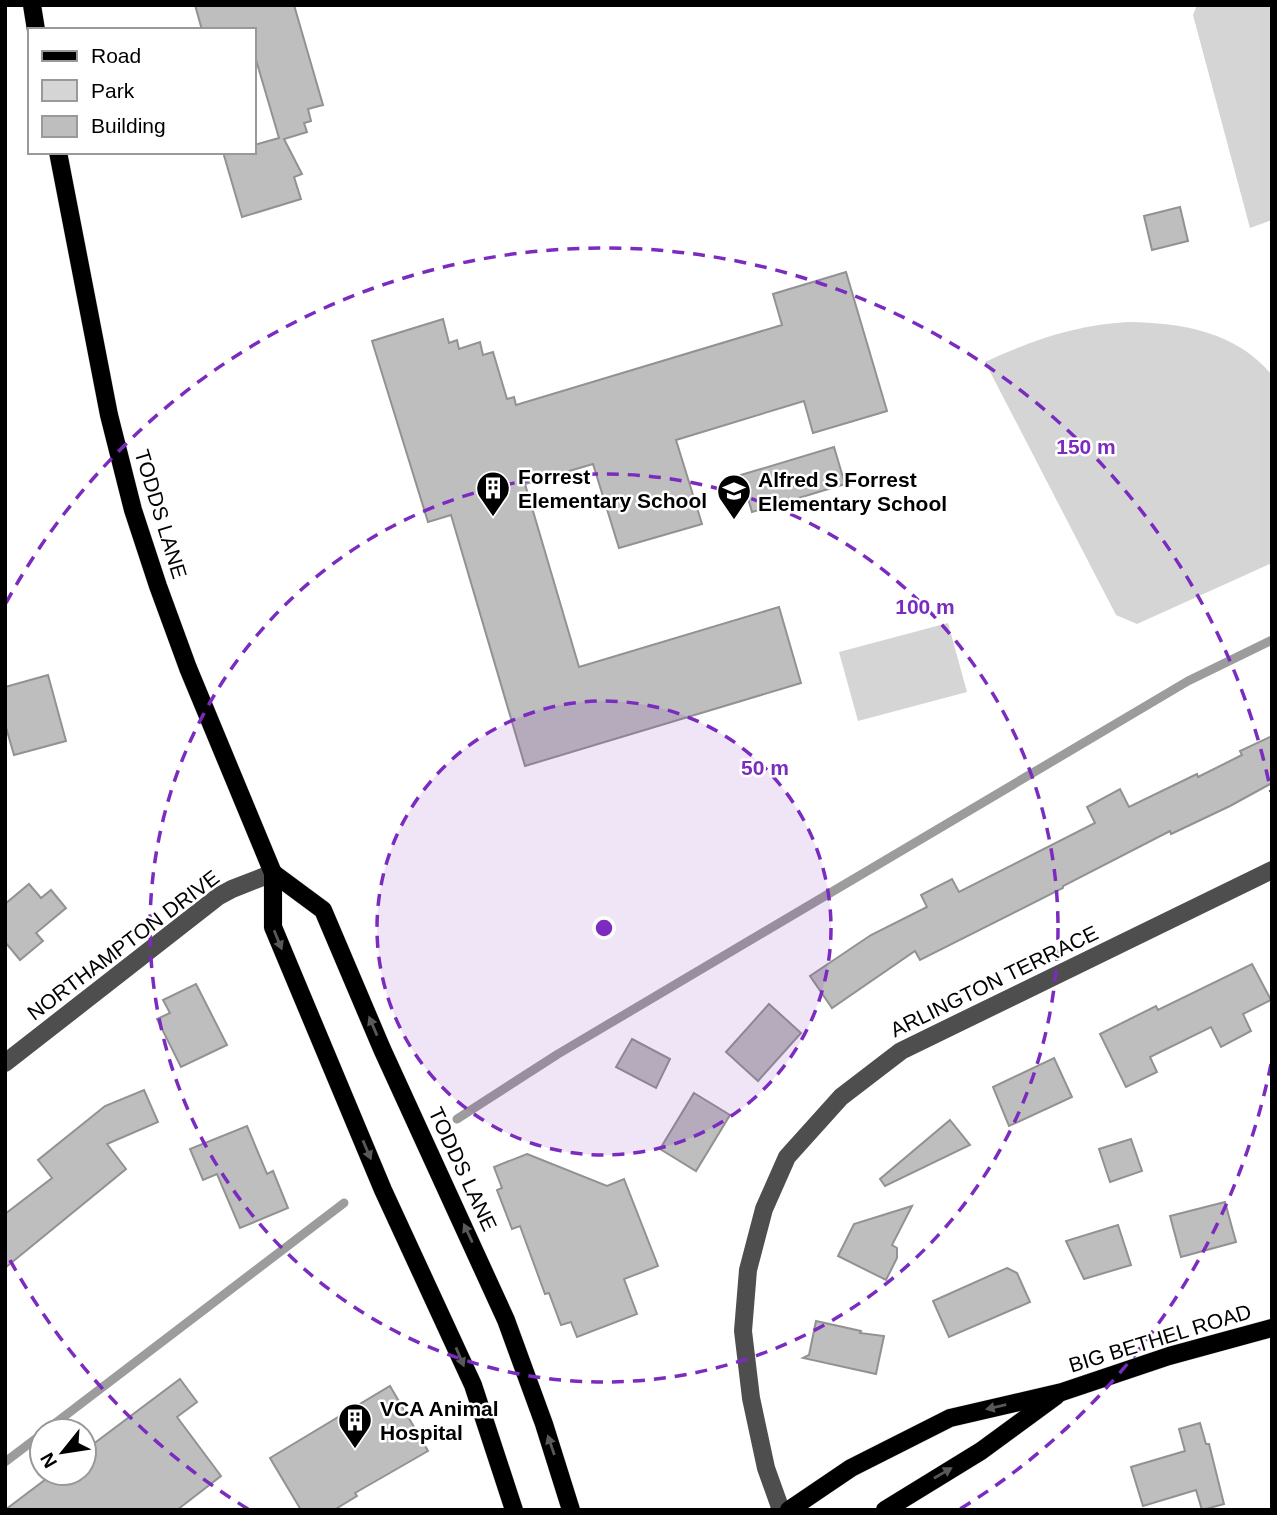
<svg xmlns="http://www.w3.org/2000/svg" width="1277" height="1515" viewBox="0 0 1277 1515" font-family="Arial,sans-serif">
  <rect width="100%" height="100%" fill="#fff"/>
  <g fill="#d5d5d5">
    <polygon points="1197,5 1272,5 1272,220 1250,228 1193,15"/>
    <path d="M1128,322C1182,323 1235,331 1272,375V563L1137,624L1116,615L985,362C1032,340 1076,325 1128,322Z"/>
    <polygon points="948,623 967,692 858,721 839,652"/>
  </g>
  <g fill="none" stroke-linecap="round" stroke-linejoin="round">
    <g stroke="#9c9c9c" stroke-width="9">
      <polyline points="457,1119 558,1054 1188,681 1272,640"/>
      <polyline points="45,1431 344,1203"/>
      <polyline points="5,1462 42,1434"/>
    </g>
  </g>
  <g fill="#bebebe" stroke="#929292" stroke-width="2">
    <polygon points="195,5 294,5 323,105 308,109 311,121 304,123 307,132 284,139 302,174 294,177 301,199 242,217 223,152 254,152 254,145 279,138 254,53 254,30 202,30"/>
    <polygon points="1180,207 1188,241 1152,250 1144,216"/>
    <polygon points="846,272 887,411 813,433 804,401 676,440 702,524 619,548 593,464 525,484 579,667 779,607 801,683 525,766 451,515 428,522 372,341 443,319 449,343 457,340 459,349 480,342 483,355 493,352 507,399 514,397 516,405 782,325 773,294"/>
    <polygon points="834,447 845,484 752,512 741,475"/>
    <polygon points="48,675 66,741 14,755 5,724 5,687"/>
    <polygon points="1272,736 1272,783 1230,806 1171,834 1170,831 1063,886 1063,888 920,960 915,951 832,1008 810,976 871,935 927,907 921,895 952,879 959,892 1095,823 1087,807 1120,789 1129,807 1197,774 1198,777 1242,755 1240,751"/>
    <polygon points="29,884 41,898 51,890 66,908 36,933 43,941 20,960 5,942 5,904"/>
    <polygon points="1252,964 1271,1000 1243,1014 1251,1031 1221,1047 1211,1027 1150,1057 1157,1072 1126,1087 1100,1034 1156,1006 1158,1010"/>
    <polygon points="196,984 227,1045 181,1067 157,1019 170,1013 163,1000"/>
    <polygon points="769,1004 801,1033 758,1081 726,1052"/>
    <polygon points="632,1039 670,1059 656,1088 616,1067"/>
    <polygon points="1054,1058 1072,1097 1009,1126 993,1087"/>
    <polygon points="144,1090 158,1122 107,1144 126,1169 5,1268 5,1214 52,1178 38,1160 105,1106"/>
    <polygon points="694,1093 730,1115 696,1171 660,1149"/>
    <polygon points="950,1120 970,1145 885,1186 880,1179"/>
    <polygon points="247,1126 267,1174 273,1171 288,1208 240,1228 217,1174 203,1180 190,1149"/>
    <polygon points="1131,1139 1142,1171 1110,1182 1099,1149"/>
    <polygon points="527,1154 607,1186 624,1179 658,1266 624,1279 637,1314 577,1337 571,1322 561,1325 549,1293 545,1294 520,1226 512,1229 497,1190 502,1188 494,1167"/>
    <polygon points="1225,1202 1236,1242 1181,1257 1170,1216"/>
    <polygon points="912,1206 892,1245 897,1248 897,1258 886,1280 838,1256 854,1224"/>
    <polygon points="1118,1225 1131,1265 1084,1279 1066,1241"/>
    <polygon points="1007,1268 1017,1273 1030,1302 949,1337 933,1301"/>
    <polygon points="816,1321 861,1331 860,1333 884,1336 876,1374 803,1358 809,1355"/>
    <polygon points="180,1379 197,1402 177,1417 221,1476 177,1510 5,1510 54,1473 84,1473 84,1451"/>
    <polygon points="390,1386 428,1451 355,1493 357,1496 334,1510 301,1510 270,1458"/>
    <polygon points="1200,1423 1206,1444 1209,1444 1224,1504 1202,1510 1196,1490 1143,1506 1131,1467 1185,1451 1179,1429"/>
  </g>
  <g fill="none" stroke-linecap="round" stroke-linejoin="round">
    <g stroke="#dbdbdb" stroke-width="19">
      <g id="major">
        <polyline points="32,5 36,30"/>
        <polyline points="58,152 109,415 133,510 158,586 188,668 273,873 273,927 383,1190 473,1385 514,1510"/>
        <polyline points="273,873 323,910 382,1049 506,1320 544,1424 571,1510"/>
        <polyline points="789,1510 851,1468 950,1418 1062,1392 1169,1356 1272,1328"/>
        <polyline points="885,1510 981,1451 1056,1396"/>
      </g>
    </g>
    <g stroke="#4e4e4e" stroke-width="18">
      <polyline points="5,1063 219,896 232,889 273,873"/>
      <polyline points="781,1510 766,1468 751,1398 743,1331 748,1270 764,1209 787,1157 841,1097 901,1051 1272,870"/>
    </g>
    <use href="#major" stroke="#000" stroke-width="18"/>
  </g>
  <defs><path id="oneway-solid" d="M-6-.8H1V-3.2L6.5 0L1 3.2V.8H-6Z" transform="scale(1.75)"/></defs>
  <g fill="#595959">
    <use href="#oneway-solid" transform="translate(278 940) rotate(68)"/>
    <use href="#oneway-solid" transform="translate(373 1026) rotate(-113)"/>
    <use href="#oneway-solid" transform="translate(367 1150) rotate(67)"/>
    <use href="#oneway-solid" transform="translate(468 1233) rotate(-115)"/>
    <use href="#oneway-solid" transform="translate(460 1357) rotate(67)"/>
    <use href="#oneway-solid" transform="translate(996 1407) rotate(167)"/>
    <use href="#oneway-solid" transform="translate(551 1445) rotate(-109)"/>
    <use href="#oneway-solid" transform="translate(943 1473) rotate(-30)"/>
  </g>
  <circle cx="604" cy="928" r="227" fill="#7b2cbf" fill-opacity=".12"/>
  <g fill="none" stroke="#7b2cbf" stroke-width="3.5" stroke-dasharray="12 9">
    <circle cx="604" cy="928" r="227"/>
    <circle cx="604" cy="928" r="454"/>
    <path d="M1271 1064A681 681 0 0 1 960 1509M248 1509A681 681 0 0 1 6 1253M6 603A681 681 0 0 1 1271 792"/>
  </g>
  <defs>
    <g id="building-pin" transform="scale(1.75)"><path d="M0 17L-7.5 6A9.5 9.5 0 1 1 7.5 6Z" fill="#000" stroke="#fff"/><path d="M-4-6H4V6H1V3H-1V6H-4ZM-2.5-4.3h1.7v1.8h-1.7ZM.8-4.3h1.7v1.8H.8ZM-2.5-1h1.7V.8h-1.7ZM.8-1h1.7V.8H.8Z" fill="#fff"/></g>
    <g id="school-pin" transform="scale(1.75)"><path d="M0 17L-7.5 6A9.5 9.5 0 1 1 7.5 6Z" fill="#000" stroke="#fff"/><path d="M0-5L7-2L0 1L-7-2ZM-4 1L0 2.5L4 1V4Q0 6-4 4Z" fill="#fff"/></g>
  </defs>
  <g fill-rule="evenodd">
    <use href="#building-pin" x="493" y="488"/>
    <use href="#school-pin" x="734" y="491"/>
    <use href="#building-pin" x="355" y="1420"/>
  </g>
  <g text-anchor="middle" dominant-baseline="central" stroke-width="5" stroke-linejoin="round" paint-order="stroke">
    <g font-size="21" font-weight="bold" fill="#000" stroke="#fff" text-anchor="start">
      <text x="518" y="476">Forrest<tspan x="518" dy="24">Elementary School</tspan></text>
      <text x="758" y="479">Alfred S Forrest<tspan x="758" dy="24">Elementary School</tspan></text>
      <text x="380" y="1408">VCA Animal<tspan x="380" dy="24">Hospital</tspan></text>
    </g>
    <g font-size="21" fill="#000" stroke="#fff">
      <text transform="translate(161 514) rotate(73)">TODDS LANE</text>
      <text transform="translate(123 945) rotate(-37)">NORTHAMPTON DRIVE</text>
      <text transform="translate(994 981) rotate(-26)">ARLINGTON TERRACE</text>
      <text transform="translate(463 1169) rotate(65)">TODDS LANE</text>
      <text transform="translate(1160 1338) rotate(-17)">BIG BETHEL ROAD</text>
    </g>
  </g>
  <circle cx="604" cy="928" r="10" fill="#7b2cbf" stroke="#fff" stroke-width="3.5"/>
  <g font-size="21" text-anchor="middle" font-weight="bold" fill="#7b2cbf" stroke="#fff" stroke-width="5" stroke-linejoin="round" paint-order="stroke">
    <text x="1086" y="454">150 m</text>
    <text x="925" y="614">100 m</text>
    <text x="765" y="775">50 m</text>
  </g>
  <rect width="1277" height="1515" fill="none" stroke="#000000" stroke-width="14"/>
  <rect x="28" y="28" width="228" height="126" fill="#ffffff" stroke="#999999" stroke-width="2"/>
  <rect x="42" y="51" width="35" height="10" fill="#000000" stroke="#999999" stroke-width="2"/>
  <text x="91" y="63" font-size="21" fill="#000000">Road</text>
  <rect x="42" y="80" width="35" height="21" fill="#d5d5d5" stroke="#999999" stroke-width="2"/>
  <text x="91" y="98" font-size="21" fill="#000000">Park</text>
  <rect x="42" y="116" width="35" height="21" fill="#bebebe" stroke="#999999" stroke-width="2"/>
  <text x="91" y="133" font-size="21" fill="#000000">Building</text>
  <g transform="translate(63 1452) rotate(240)"><circle r="33" fill="#ffffff" stroke="#999999" stroke-width="2"/>
  <path d="M0-5L12 26L0 18L-12 26Z" fill="#000000"/>
  <text y="-10" font-size="19" font-weight="bold" text-anchor="middle" fill="#000000">N</text>
  </g>
</svg>
